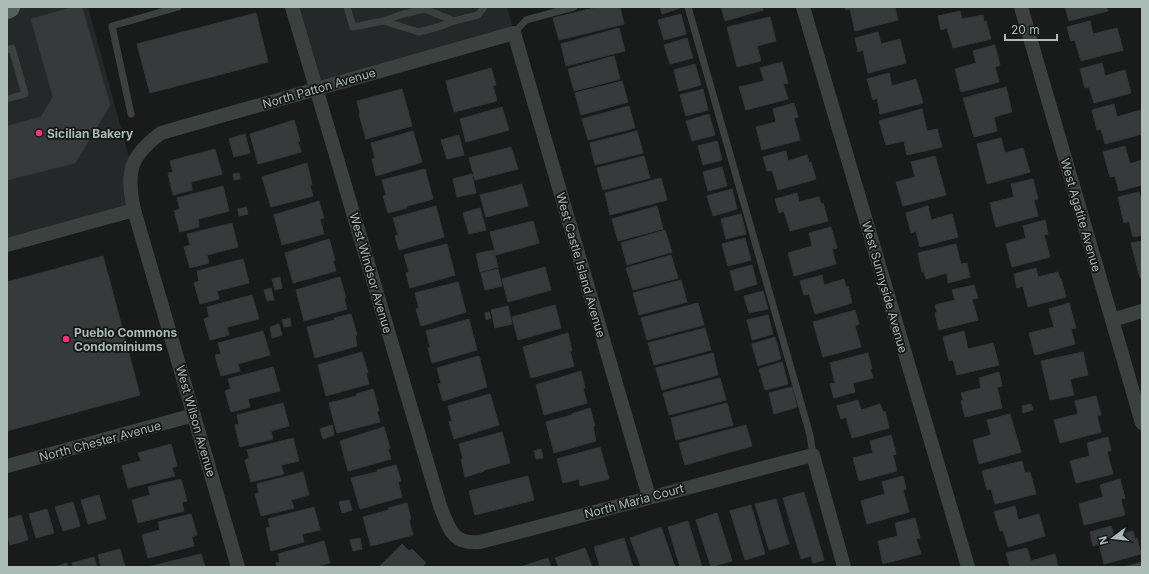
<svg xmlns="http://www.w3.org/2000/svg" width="1149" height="574" viewBox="0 0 1149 574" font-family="Inter,sans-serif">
  <rect width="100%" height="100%" fill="#191b1b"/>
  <g fill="#252828">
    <polygon points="7,7 88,7 130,161 129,205 7,238"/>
    <polygon points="286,7 507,7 513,29 309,85"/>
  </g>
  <g fill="#363a3a" stroke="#333737">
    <polygon points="74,7 82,7 110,105 75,163 7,180 7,126 41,117 53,97 31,19"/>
    <polygon points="598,7 620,7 624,24 559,40 553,18"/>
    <polygon points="660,7 679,7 680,8 662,14"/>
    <polygon points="721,7 762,7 763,10 725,21"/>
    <polygon points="845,7 895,7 898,20 855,31 850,9 846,10"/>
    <polygon points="1065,7 1106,7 1108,11 1069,21"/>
    <polygon points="960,11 962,19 983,15 984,22 986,21 991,39 953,48 947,28 941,30 938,16"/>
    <polygon points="256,13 268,62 150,93 137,44"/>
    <polygon points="681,14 686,34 664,40 658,20"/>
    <polygon points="770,17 776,41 757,46 761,61 737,67 727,27"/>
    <polygon points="1090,21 1093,34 1117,28 1123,50 1081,61 1075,40 1071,41 1067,27"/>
    <polygon points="619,28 625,51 566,66 561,44"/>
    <polygon points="878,32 881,44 900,39 906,63 868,73 863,50 858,52 855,38"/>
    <polygon points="687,38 693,58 670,64 664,45"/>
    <polygon points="995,45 1000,65 995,67 999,82 961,92 955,69 976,63 973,51"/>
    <polygon points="614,56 620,79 574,91 568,69"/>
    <polygon points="782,62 788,83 783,84 788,99 746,110 739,87 764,81 760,68"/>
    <polygon points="1102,63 1105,76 1125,70 1131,93 1094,103 1089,87 1085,88 1080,69"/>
    <polygon points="695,64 701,85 679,91 674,70"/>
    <polygon points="491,68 496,85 493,86 497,101 454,112 446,81"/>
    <polygon points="889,73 892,86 916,79 923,103 880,114 877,98 873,100 867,79"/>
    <polygon points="622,81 628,102 581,115 575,93"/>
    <polygon points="1006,87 1012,112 994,117 997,131 974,137 963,98"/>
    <polygon points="402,89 412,126 366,139 359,114 360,114 357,101"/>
    <polygon points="703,89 708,110 686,116 680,95"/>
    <polygon points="794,103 798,117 794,118 800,140 762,150 756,127 776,122 773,109"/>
    <polygon points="1114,104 1117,117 1141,110 1142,134 1105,144 1101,129 1097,130 1092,110"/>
    <polygon points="629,106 635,128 588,140 582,119"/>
    <polygon points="502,107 509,130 466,142 460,119"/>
    <polygon points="922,109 927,131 937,129 942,147 907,155 904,141 886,145 879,121"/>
    <polygon points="709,114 715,135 692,141 686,121"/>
    <polygon points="294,120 300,141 298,142 301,152 258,164 250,134"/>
    <polygon points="413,131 422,162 376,176 372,159 375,158 371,143"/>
    <polygon points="637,131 643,153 595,165 590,143"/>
    <polygon points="245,134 250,153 234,157 229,139"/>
    <polygon points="459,135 464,155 447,159 441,140"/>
    <polygon points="1001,138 1005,153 1023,148 1030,172 987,184 977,144"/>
    <polygon points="717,141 722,160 703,165 698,146"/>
    <polygon points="1125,146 1130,164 1142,160 1142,185 1119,191 1115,176 1110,177 1103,152"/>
    <polygon points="511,147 518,169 475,180 469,158"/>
    <polygon points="215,149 222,174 191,182 192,190 173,195 168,173 173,172 170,161"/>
    <polygon points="786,151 788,161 807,155 809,163 811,162 816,179 778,190 772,170 767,171 763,157"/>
    <polygon points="644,156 650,178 603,190 597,168"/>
    <polygon points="935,156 946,195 903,206 896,182 915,177 911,162"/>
    <polygon points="307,163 312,185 310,186 313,196 271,207 262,177"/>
    <polygon points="722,167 727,186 708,191 703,172"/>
    <polygon points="425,169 433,199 407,206 407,208 388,213 383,196 386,195 382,180"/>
    <polygon points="239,173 240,179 234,180 233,174"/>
    <polygon points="472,174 476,193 457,197 453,179"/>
    <polygon points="661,178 667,200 610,215 605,193"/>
    <polygon points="1033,179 1038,199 1034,200 1038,216 996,227 990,203 1014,197 1011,184"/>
    <polygon points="522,184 528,206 486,217 480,195"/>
    <polygon points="223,186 229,211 198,219 199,227 180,232 174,211 180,209 177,198"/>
    <polygon points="732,189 737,209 713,216 707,196"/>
    <polygon points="1139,192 1142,203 1142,235 1133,237 1129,221 1124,223 1118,197"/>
    <polygon points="797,193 799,202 819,197 821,204 823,203 828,221 790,231 784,211 779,213 775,199"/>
    <polygon points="319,201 324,218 320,219 324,234 282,245 274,215"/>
    <polygon points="436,206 444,237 399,250 395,236 398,235 393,218"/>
    <polygon points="657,206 663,229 618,241 612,219"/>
    <polygon points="928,206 931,220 952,214 958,237 920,247 916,231 911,233 906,213"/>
    <polygon points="246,207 248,214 239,216 238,209"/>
    <polygon points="480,208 486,230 469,234 463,213"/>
    <polygon points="741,214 746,234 726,239 721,219"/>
    <polygon points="1045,220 1048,234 1044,235 1050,257 1012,267 1006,244 1026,238 1023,226"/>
    <polygon points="533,221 539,243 496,255 490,232"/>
    <polygon points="232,223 238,247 207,255 209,263 190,268 184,247 190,245 187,234"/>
    <polygon points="831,227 837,248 832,249 836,264 794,276 788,253 812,246 809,233"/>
    <polygon points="665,230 672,252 627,265 621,243"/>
    <polygon points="745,238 751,260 728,266 722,244"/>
    <polygon points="329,239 335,260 333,261 336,271 293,283 285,253"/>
    <polygon points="1142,241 1142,277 1140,278 1131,243"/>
    <polygon points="447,244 455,275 410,288 406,273 409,272 404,255"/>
    <polygon points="956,244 961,264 967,263 970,277 948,283 947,273 926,279 924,272 922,272 918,253"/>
    <polygon points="494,250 498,267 480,272 476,254"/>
    <polygon points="671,255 678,278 633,290 626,268"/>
    <polygon points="103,256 140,395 7,431 7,282"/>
    <polygon points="243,259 249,283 217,291 219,299 200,304 194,283 199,281 197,271"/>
    <polygon points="752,265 757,284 735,291 730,271"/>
    <polygon points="545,267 551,290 508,302 502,279"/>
    <polygon points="1036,268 1038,277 1058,272 1060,279 1061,279 1066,297 1028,307 1023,286 1017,288 1014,274"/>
    <polygon points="498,269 502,286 485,290 481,273"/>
    <polygon points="822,275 824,285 844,279 846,287 848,286 852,303 815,314 809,294 804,295 800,281"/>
    <polygon points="280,277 282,288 275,290 272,279"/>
    <polygon points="340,277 346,298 344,298 347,309 304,321 296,290"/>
    <polygon points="681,280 687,302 639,315 633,293"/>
    <polygon points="458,282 466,312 421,326 416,309 419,308 415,293"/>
    <polygon points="974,285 978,298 972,299 978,320 939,330 935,313 937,312 935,305 955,300 952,290"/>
    <polygon points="271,288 274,300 267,301 264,290"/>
    <polygon points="763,291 768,309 749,313 744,296"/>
    <polygon points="252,295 259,319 227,327 229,335 210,340 204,319 209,317 207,307"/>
    <polygon points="698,303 704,325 647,340 641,318"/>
    <polygon points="1069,303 1076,328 1071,329 1075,344 1035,355 1029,333 1054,327 1049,309"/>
    <polygon points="555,305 561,328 518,340 512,317"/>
    <polygon points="508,306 512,324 495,328 491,310"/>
    <polygon points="855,310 859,324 855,326 861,347 823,357 813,322"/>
    <polygon points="489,312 491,318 486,320 485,313"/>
    <polygon points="351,314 357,335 355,336 357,346 315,358 307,327 335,320 334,318"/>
    <polygon points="768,315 773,334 752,340 747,320"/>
    <polygon points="290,318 291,326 284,327 282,320"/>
    <polygon points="469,319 477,350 432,363 428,348 430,347 426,331"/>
    <polygon points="279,324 282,335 272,338 270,327"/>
    <polygon points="705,328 711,350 654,365 648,343"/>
    <polygon points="263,331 270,355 238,364 240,371 221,376 215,355 221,354 218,343"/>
    <polygon points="964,331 968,349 993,343 999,365 957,375 953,360 949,361 943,337"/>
    <polygon points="568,333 572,351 570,351 574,366 531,378 523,347"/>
    <polygon points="775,337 781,359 758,366 752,344"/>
    <polygon points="362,352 368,373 366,373 369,384 326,396 318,365"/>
    <polygon points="1083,352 1088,375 1070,379 1074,395 1050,400 1041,361"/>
    <polygon points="713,353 718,375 662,390 656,368"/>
    <polygon points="868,353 872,369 870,369 873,378 853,383 855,392 834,398 830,384 835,383 830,363"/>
    <polygon points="479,356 487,387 443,401 438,384 441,383 437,368"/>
    <polygon points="782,362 788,384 765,390 759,369"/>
    <polygon points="273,367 280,391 248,399 250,407 231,412 225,391 231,389 228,379"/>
    <polygon points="581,371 585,388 583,388 587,403 544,415 536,385"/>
    <polygon points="999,372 1002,386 997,387 1002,408 965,417 961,401 963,400 961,393 981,388 979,378"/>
    <polygon points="720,378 726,400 669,415 663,393"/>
    <polygon points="792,387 797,407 774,414 769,393"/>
    <polygon points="373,389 379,411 377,411 380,422 337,433 329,403 357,396 356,394"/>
    <polygon points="490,394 499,425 454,439 449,422 452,421 448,406"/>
    <polygon points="1096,396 1101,415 1097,416 1101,432 1060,443 1054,420 1078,414 1075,401"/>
    <polygon points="858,400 861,410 880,404 883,412 885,411 889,428 852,438 846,417 841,419 837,406"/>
    <polygon points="283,403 289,426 271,431 273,439 240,447 235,425 239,424 237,415"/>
    <polygon points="727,403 733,425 676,440 671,418"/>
    <polygon points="1031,404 1033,410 1023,413 1022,406"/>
    <polygon points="590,408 595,426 593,426 596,441 554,453 546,422 572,415 572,414"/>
    <polygon points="1010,414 1021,452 979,464 973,440 991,435 987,420"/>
    <polygon points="332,425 334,435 323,439 320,429"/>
    <polygon points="746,425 752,446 685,465 679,443"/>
    <polygon points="384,427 390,448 388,449 391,459 348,471 340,441"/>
    <polygon points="502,432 510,463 484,470 484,471 465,477 461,459 463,459 459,444"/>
    <polygon points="891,435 896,454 893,455 897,471 859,481 853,458 873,453 870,441"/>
    <polygon points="1108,437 1111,450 1107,452 1113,474 1076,483 1070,461 1090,456 1087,443"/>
    <polygon points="293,438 299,461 281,465 284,474 251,482 245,460 249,458 247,450"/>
    <polygon points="171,444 177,466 172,468 175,476 128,488 122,466 141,461 138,453"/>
    <polygon points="600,447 609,479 580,486 579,479 563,483 557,459"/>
    <polygon points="541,449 543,458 536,459 534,451"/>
    <polygon points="1022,461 1025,473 1030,472 1036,494 995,504 991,489 987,490 982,471"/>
    <polygon points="396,465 401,481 398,482 402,497 360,509 351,478 377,472 377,470"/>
    <polygon points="303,472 309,495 291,500 294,508 261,516 255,494 259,493 257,484"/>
    <polygon points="528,476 534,500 475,515 469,491"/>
    <polygon points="903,476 906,489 903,490 909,512 867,524 861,501 885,494 882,482"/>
    <polygon points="181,479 187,501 182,502 184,511 138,523 132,500 150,495 148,487"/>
    <polygon points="1120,479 1125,498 1121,499 1125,515 1084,525 1079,504 1103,497 1100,485"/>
    <polygon points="804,492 824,560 813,563 811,556 801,559 783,498"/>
    <polygon points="99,495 106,519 88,524 81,500"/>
    <polygon points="776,499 789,544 769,550 755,504"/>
    <polygon points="349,500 352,510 342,513 339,502"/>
    <polygon points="73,502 80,526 63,531 55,507"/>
    <polygon points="407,503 411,519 409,520 413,535 371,546 363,517 389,510 388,508"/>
    <polygon points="751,505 765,554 745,560 730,511"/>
    <polygon points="1015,506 1018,520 1039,514 1045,536 1008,547 1003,530 1000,531 994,512"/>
    <polygon points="314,507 320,530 302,534 304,542 271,551 266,528 270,527 268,519"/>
    <polygon points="47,509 54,533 36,538 29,514"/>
    <polygon points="717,513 732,561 711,567 696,520"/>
    <polygon points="191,514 197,535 192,537 194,546 148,558 142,535 160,530 158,522"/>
    <polygon points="21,515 28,540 10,545 7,533 7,519"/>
    <polygon points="915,518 920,538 916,539 921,554 883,564 878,541 898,536 895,523"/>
    <polygon points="688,521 702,567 680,567 668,527"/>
    <polygon points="1111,526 1114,536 1133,531 1135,539 1137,538 1141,554 1104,564 1099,544 1093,546 1090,532"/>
    <polygon points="661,527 675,567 641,567 630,538"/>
    <polygon points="360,538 362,549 353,551 350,540"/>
    <polygon points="624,538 633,567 600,567 594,547"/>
    <polygon points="324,541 330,563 316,567 277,567 276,563 280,562 278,554"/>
    <polygon points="402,544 409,551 412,549 426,563 422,567 379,567"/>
    <polygon points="585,548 592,567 559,567 555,558"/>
    <polygon points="1027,548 1031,561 1055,554 1058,567 1015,567 1014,565 1010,567 1006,553"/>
    <polygon points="120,549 125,567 101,567 98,555"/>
    <polygon points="201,554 205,567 148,567"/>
    <polygon points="94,557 97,567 73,567 72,563"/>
    <polygon points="548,558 551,567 520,567"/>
    <polygon points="1142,562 1142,567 1124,567"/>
    <polygon points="67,563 68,567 54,567"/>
  </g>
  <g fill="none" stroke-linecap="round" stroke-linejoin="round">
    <g stroke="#3a413f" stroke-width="7">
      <polyline points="347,7 353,27 383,21 403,14 425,9 454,21 478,15 484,7"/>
      <polyline points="688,7 810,435 813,455"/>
      <polyline points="383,21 419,32 438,27 454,21"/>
      <polyline points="514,33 526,20 574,7"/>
      <polyline points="7,50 12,48 25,94 7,99"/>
      <polyline points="131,114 112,26 178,7"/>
    </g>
    <g stroke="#3a413f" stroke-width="14">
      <path d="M292,7L440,506C449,528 452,545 480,542L813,455L844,567"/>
      <polyline points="803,7 968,567"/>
      <polyline points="1021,7 1142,423"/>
      <polyline points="7,245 134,210"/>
      <polyline points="1112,320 1142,311"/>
      <polyline points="7,466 194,415"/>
      <path d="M238,567L134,210C126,172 129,157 161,133L514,33L649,497"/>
    </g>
    <polyline stroke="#56605d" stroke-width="22" points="7,8 9,7"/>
  </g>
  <g fill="#f83477" stroke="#141616" stroke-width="1.5">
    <circle cx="39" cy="133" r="4"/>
    <circle cx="66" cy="339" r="4"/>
  </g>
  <g text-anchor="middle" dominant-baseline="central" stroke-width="3.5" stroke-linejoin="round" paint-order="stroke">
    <g font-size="12" fill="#abbbb6" stroke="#141616">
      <text transform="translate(319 88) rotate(-16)">North Patton Avenue</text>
      <text transform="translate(1081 215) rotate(74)">West Agatite Avenue</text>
      <text transform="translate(581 265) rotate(74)">West Castle Island Avenue</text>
      <text transform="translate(371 273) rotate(74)">West Windsor Avenue</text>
      <text transform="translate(885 287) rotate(74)">West Sunnyside Avenue</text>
      <text transform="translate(196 421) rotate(74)">West Wilson Avenue</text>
      <text transform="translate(100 441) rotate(-15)">North Chester Avenue</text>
      <text transform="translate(634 501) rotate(-15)">North Maria Court</text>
    </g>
    <g font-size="12" font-weight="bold" fill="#abbbb6" stroke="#141616" text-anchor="start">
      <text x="47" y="133">Sicilian Bakery</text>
      <text x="74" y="332">Pueblo Commons<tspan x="74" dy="14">Condominiums</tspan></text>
    </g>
  </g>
  <rect width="1149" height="574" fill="none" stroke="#abbbb6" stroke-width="16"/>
  <g transform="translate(1113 538) rotate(255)" stroke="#141616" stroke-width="3" paint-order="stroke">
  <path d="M0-3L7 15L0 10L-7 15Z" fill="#abbbb6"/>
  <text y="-6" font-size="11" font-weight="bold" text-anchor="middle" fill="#abbbb6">N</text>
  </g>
  <path d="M1005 34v6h52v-6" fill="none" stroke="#abbbb6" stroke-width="2"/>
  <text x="1011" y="34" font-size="12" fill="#abbbb6" stroke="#141616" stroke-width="3" paint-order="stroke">20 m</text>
</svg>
